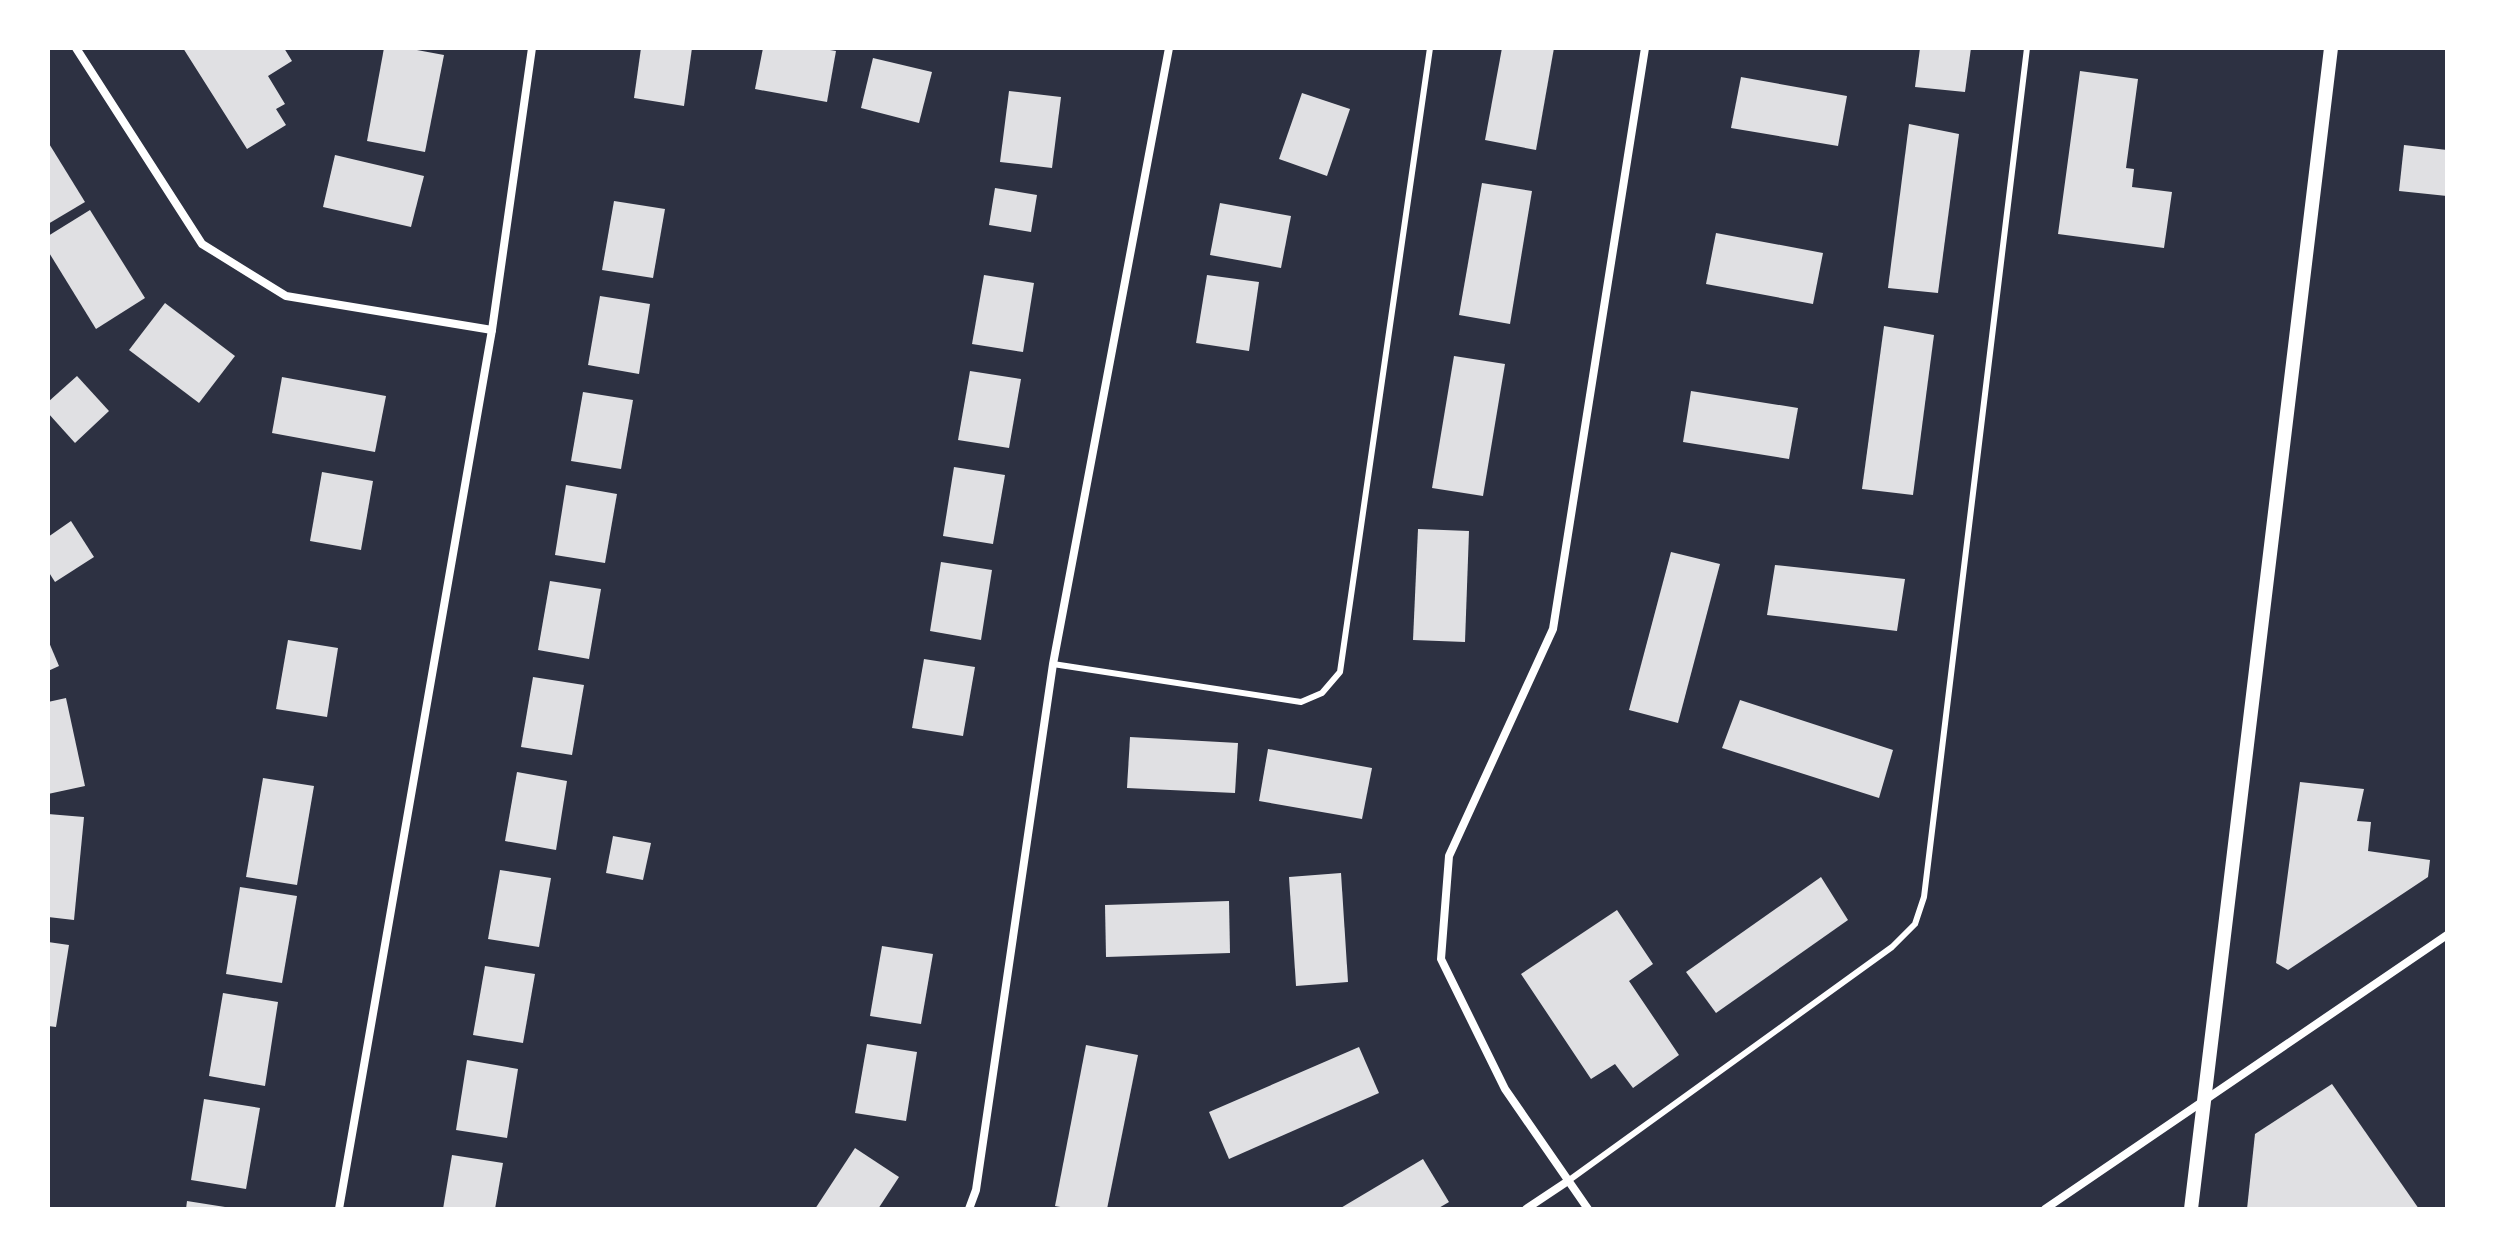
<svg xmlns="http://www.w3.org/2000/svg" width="2495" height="1257" viewBox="0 0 2495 1257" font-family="'Varela Round',sans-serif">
  <rect width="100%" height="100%" fill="#2d3142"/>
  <g fill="#e0e0e3">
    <polygon points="183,48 284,48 292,61 268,76 285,104 276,109 286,125 247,149"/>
    <polygon points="384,48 406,48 444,55 425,152 367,141"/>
    <polygon points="641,48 692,48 684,106 634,98"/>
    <polygon points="763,48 818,48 836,51 827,102 755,89"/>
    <polygon points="1502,48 1554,48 1536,150 1485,140"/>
    <polygon points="1920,48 1971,48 1965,92 1915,87"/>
    <polygon points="873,58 932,72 919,123 861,108"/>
    <polygon points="2080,71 2138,79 2126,168 2134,169 2132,187 2172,192 2164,248 2058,234"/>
    <polygon points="1741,77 1847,96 1838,146 1731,128"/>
    <polygon points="1009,91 1061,97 1052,168 1000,162"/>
    <polygon points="1302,93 1350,109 1327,176 1279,159"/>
    <polygon points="1909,124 1959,134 1938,293 1888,288"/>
    <polygon points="48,142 85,202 48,224"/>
    <polygon points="2404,145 2447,150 2447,196 2399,191"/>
    <polygon points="335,155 424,176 411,227 323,207"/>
    <polygon points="1482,183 1532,191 1510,324 1459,315"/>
    <polygon points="995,188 1037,195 1031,232 989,225"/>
    <polygon points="614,201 665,209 653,278 602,270"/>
    <polygon points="1220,203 1291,216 1281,268 1210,255"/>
    <polygon points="90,210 145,298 96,329 48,251 48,236"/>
    <polygon points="1716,233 1823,253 1813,304 1706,284"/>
    <polygon points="984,275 1034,283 1023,352 972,344"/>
    <polygon points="1207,275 1259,282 1249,351 1196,343"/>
    <polygon points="600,296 650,304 639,374 588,365"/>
    <polygon points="165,303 235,356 199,403 129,350"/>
    <polygon points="1884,326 1934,335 1913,495 1862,489"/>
    <polygon points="1454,356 1505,364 1483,496 1432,488"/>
    <polygon points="970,371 1021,379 1009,448 958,440"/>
    <polygon points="77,376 109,411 75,443 48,413 48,402"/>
    <polygon points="282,377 386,396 375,452 272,433"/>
    <polygon points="1691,391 1798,408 1789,459 1683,442"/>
    <polygon points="583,392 633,400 621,469 571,461"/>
    <polygon points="954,467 1005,475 993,544 943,536"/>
    <polygon points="322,472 373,481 361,550 310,541"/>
    <polygon points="566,485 617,494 605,563 555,555"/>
    <polygon points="71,521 94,557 55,582 48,571 48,537"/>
    <polygon points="1418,529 1469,531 1465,642 1413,640"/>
    <polygon points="1671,552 1720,564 1678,723 1629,710"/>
    <polygon points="941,562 992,570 981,640 930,631"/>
    <polygon points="1775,565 1905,579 1897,631 1767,615"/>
    <polygon points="550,581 601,589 589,659 538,650"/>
    <polygon points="48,640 59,666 48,671"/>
    <polygon points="288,640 338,648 327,717 276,709"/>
    <polygon points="924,659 975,667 963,736 912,728"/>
    <polygon points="533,677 584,685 572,755 521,747"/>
    <polygon points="66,698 85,786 48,794 48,702"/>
    <polygon points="1740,700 1893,750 1879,798 1722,748"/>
    <polygon points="1130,737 1238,743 1235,793 1127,788"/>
    <polygon points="1268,749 1372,768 1362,819 1259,801"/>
    <polygon points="517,772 567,781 556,850 505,841"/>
    <polygon points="263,778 314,786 297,885 246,877"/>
    <polygon points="2300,782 2364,789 2357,821 2371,822 2368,851 2430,860 2428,877 2288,970 2276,963"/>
    <polygon points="48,814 84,817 74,920 48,917"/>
    <polygon points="613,836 651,843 643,880 606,873"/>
    <polygon points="500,870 551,878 539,947 488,939"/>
    <polygon points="1341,873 1348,982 1296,986 1289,877"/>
    <polygon points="1821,877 1848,920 1716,1013 1686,972"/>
    <polygon points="240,887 297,896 282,983 226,974"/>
    <polygon points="1229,901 1230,953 1106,957 1105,905"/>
    <polygon points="1617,910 1653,964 1629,981 1679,1055 1633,1088 1615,1064 1591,1079 1521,974"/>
    <polygon points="48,942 69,945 56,1027 48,1026"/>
    <polygon points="882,946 933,954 921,1024 870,1016"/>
    <polygon points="485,966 535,974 523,1043 473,1035"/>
    <polygon points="223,993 278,1002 265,1086 209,1076"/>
    <polygon points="867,1044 917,1052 906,1121 855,1113"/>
    <polygon points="1086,1045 1138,1055 1107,1209 1071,1209 1055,1206"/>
    <polygon points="1359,1047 1379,1093 1229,1159 1209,1112"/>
    <polygon points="467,1060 518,1069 507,1138 456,1130"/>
    <polygon points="2332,1084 2419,1209 2247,1209 2255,1134"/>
    <polygon points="204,1099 260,1108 246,1189 191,1180"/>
    <polygon points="855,1148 899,1177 878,1209 815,1209"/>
    <polygon points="452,1155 503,1163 495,1209 443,1209"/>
    <polygon points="1423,1159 1449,1202 1437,1209 1339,1209"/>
    <polygon points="187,1201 225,1207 225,1209 186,1209"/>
  </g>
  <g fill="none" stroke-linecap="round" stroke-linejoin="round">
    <g stroke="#fff" stroke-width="6">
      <polyline points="1053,664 1301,702 1322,693 1340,672 1430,48"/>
      <polyline points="1568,1181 1892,947 1915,924 1924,897 2027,48"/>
    </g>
    <g stroke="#fff" stroke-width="8">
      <polyline points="76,48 202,244 286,296 492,330"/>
      <polyline points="339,1209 492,330 532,48"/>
      <polyline points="969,1209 976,1190 1053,664 1169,48"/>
      <polyline points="1526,1209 1568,1181"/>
      <polyline points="1588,1209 1505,1089 1441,959 1449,856 1553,629 1645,48"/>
      <polyline points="2045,1209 2447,935"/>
    </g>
    <polyline stroke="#fff" stroke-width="14" points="2191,1209 2331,48"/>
  </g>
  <rect width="2495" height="1257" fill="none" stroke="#ffffff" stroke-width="100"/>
</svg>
